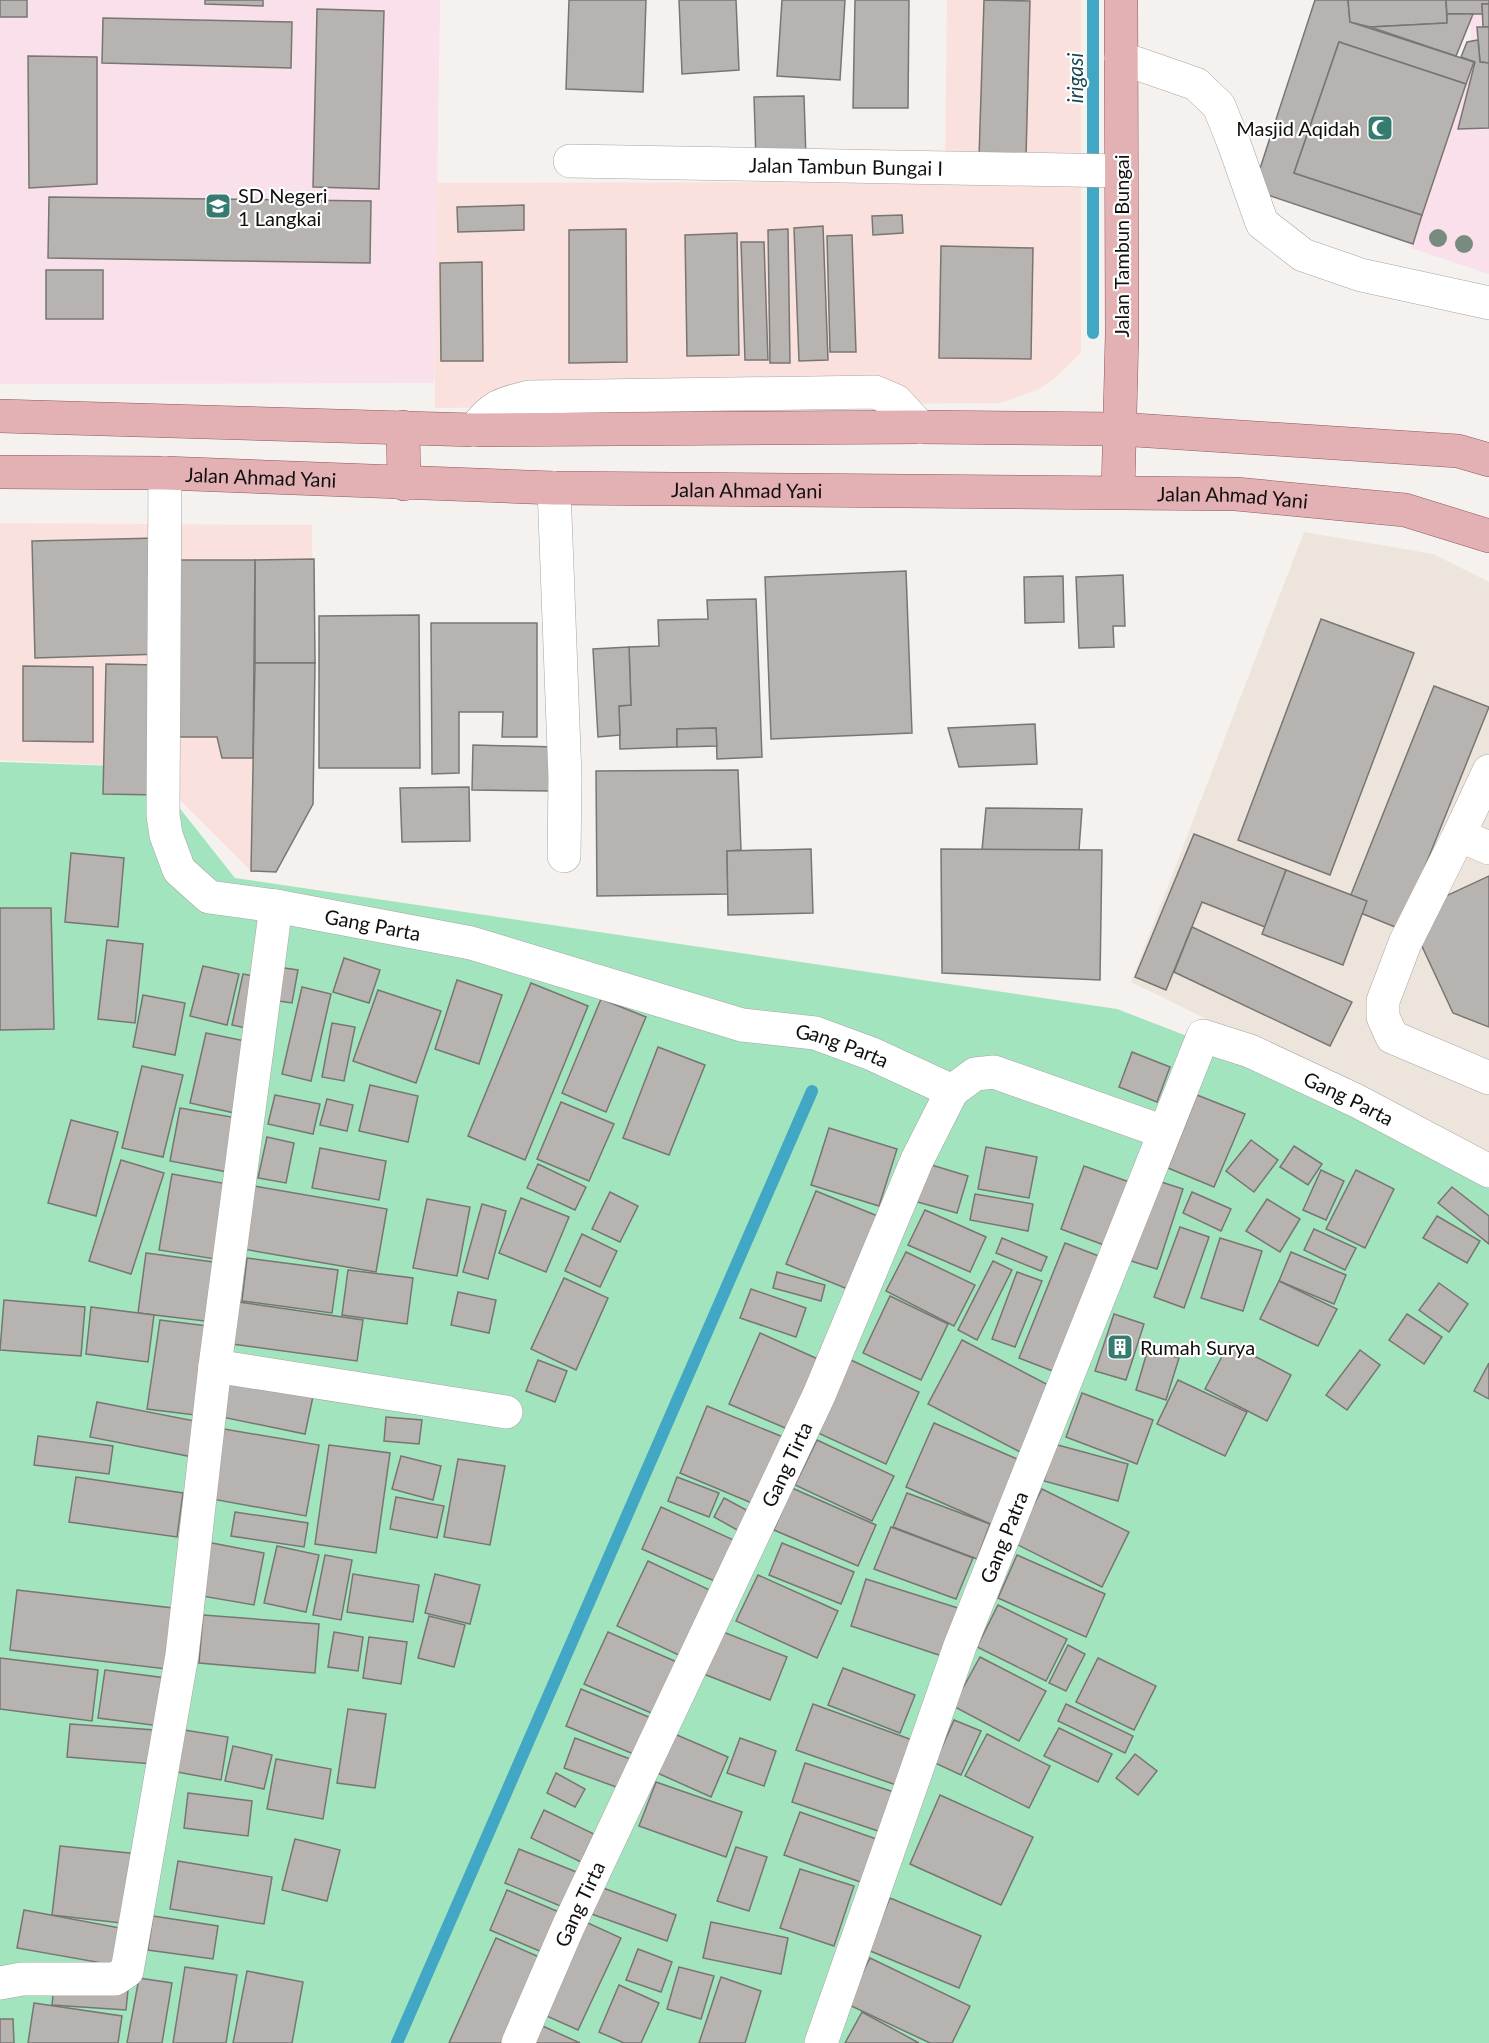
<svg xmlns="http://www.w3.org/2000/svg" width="1489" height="2043" viewBox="0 0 1489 2043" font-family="Lato,sans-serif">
  <rect width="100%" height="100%" fill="#f4f1ee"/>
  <g fill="#fbe1de">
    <polygon points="947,0 1081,0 1081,353 1054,379 1037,390 1000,403 435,408 434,183 945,182"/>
    <polygon points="0,523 312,525 313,804 276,872 251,871 147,767 0,760"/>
  </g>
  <polygon fill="#ede5dc" points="1304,532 1433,554 1489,582 1489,1158 1131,982"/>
  <g fill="#f9e0ea">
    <polygon points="0,0 440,0 434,383 0,384"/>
    <polygon points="1489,1 1489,274 1411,248 1472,55 1469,2"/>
  </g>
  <polygon fill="#a2e4bd" points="0,762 147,767 235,878 1117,1009 1433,1131 1489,1166 1489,2043 0,2043"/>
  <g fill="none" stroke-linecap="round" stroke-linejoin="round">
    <g stroke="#42a7c4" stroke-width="12">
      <polyline points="1093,156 1093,0"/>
      <polyline points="1093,333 1093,187"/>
      <polyline points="397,2043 812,1091"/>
    </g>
  </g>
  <g fill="#b6b3b0" stroke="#787673" stroke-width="1.5">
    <rect x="0" y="0" width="27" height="17"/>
    <polygon points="205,0 263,0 263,6 205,4"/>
    <polygon points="569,0 646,0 643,92 566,89"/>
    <polygon points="679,0 736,0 739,70 682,74"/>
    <polygon points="782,0 845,0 840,80 777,76"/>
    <polygon points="855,0 909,0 908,108 853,108"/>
    <polygon points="984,0 1030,1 1026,158 979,158"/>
    <polygon points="1315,0 1348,0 1350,22 1474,62 1466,84 1339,42 1294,173 1422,215 1413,244 1253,190"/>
    <polygon points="1348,0 1446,0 1447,23 1370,27 1350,22"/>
    <polygon points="1446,0 1489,0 1489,4 1482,4 1483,14 1447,14"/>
    <polygon points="1482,4 1489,4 1489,27 1483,27"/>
    <polygon points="317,9 384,11 379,189 313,187"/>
    <polygon points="1447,14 1473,14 1456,56 1370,27 1447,23"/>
    <polygon points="103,18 292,22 291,68 102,63"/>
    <polygon points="1477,27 1489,27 1489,63 1480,62"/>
    <polygon points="1478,40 1480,62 1489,63 1489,128 1458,129 1475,62 1461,57 1467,42"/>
    <polygon points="1339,42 1466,84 1422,215 1294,173"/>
    <polygon points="28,56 97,57 97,184 29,188"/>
    <polygon points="804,96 806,159 756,160 754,97"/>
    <polygon points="49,197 371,201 370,263 48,258"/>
    <polygon points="524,205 524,230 458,232 457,207"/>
    <polygon points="902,215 903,233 873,235 872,216"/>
    <polygon points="823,226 828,360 799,361 794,228"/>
    <polygon points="626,229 627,362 569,363 569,230"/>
    <polygon points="788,229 790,363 770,363 768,230"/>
    <polygon points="737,233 739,355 687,356 685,235"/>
    <polygon points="852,235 856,352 830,352 827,236"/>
    <polygon points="741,242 764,242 768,360 745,360"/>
    <polygon points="941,246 1033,248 1031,359 939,358"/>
    <polygon points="482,262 483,361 441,361 440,263"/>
    <rect x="46" y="270" width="57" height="49"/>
    <polygon points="157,538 161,654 35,658 32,541"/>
    <polygon points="314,559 315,663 255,663 255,560"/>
    <polygon points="176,560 255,560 253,758 222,758 217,737 175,737"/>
    <polygon points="906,571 912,733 771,739 765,577"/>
    <polygon points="1123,575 1125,626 1113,626 1114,647 1079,648 1076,577"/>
    <polygon points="1063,576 1064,622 1025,623 1024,577"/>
    <polygon points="756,599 762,757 717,759 716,728 677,729 677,747 620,749 619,706 631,705 629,647 659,646 658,620 708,619 707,600"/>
    <polygon points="419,615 420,768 319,768 319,616"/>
    <polygon points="1321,619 1414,653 1330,875 1238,840"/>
    <polygon points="431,623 537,623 537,737 502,737 503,712 459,712 459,773 432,774"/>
    <polygon points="629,647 631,705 619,706 620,735 598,737 593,649"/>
    <polygon points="255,663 315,663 313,804 276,872 251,871"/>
    <polygon points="106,664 160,665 157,795 103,794"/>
    <polygon points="23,666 93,667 93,742 23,741"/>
    <polygon points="1434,686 1489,707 1400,929 1346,907"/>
    <polygon points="1035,724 1037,764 959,767 948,728"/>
    <polygon points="716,728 717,746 677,747 677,729"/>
    <polygon points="473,745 555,747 554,791 472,790"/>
    <polygon points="738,770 741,850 727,851 728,894 597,896 596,771"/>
    <polygon points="469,787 470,841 402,842 400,788"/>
    <polygon points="986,808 1082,809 1079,850 982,850"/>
    <polygon points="1194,834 1286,870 1265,927 1202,902 1166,990 1135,977"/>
    <polygon points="811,849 813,913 728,915 727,851"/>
    <polygon points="941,849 1102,850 1100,980 942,973"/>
    <polygon points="71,853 124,858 118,927 65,922"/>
    <polygon points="1286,870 1367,901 1343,965 1262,934"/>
    <polygon points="1489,876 1489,1027 1453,1013 1407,914"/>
    <polygon points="0,908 51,908 54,1029 0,1030"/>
    <polygon points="1192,927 1352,1002 1330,1046 1174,972"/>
    <polygon points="107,940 143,944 135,1023 98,1019"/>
    <polygon points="344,958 380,970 369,1003 333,992"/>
    <polygon points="203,966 239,974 227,1025 190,1016"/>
    <polygon points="277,967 298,970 292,1003 272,1000"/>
    <polygon points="243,974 265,978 255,1030 232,1025"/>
    <polygon points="457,980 502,995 479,1064 435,1049"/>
    <polygon points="531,983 588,1006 525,1160 468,1136"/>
    <polygon points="302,987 331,994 311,1081 282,1074"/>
    <polygon points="378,990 441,1011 416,1083 353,1061"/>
    <polygon points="143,995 185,1003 175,1055 133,1047"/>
    <polygon points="601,999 646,1017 606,1112 562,1093"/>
    <polygon points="332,1023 355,1027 344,1081 322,1077"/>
    <polygon points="206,1033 255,1043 239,1114 190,1103"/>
    <polygon points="658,1047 705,1065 669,1155 623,1138"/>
    <polygon points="1132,1052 1170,1067 1157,1102 1119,1087"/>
    <polygon points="142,1066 183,1075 163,1157 122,1148"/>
    <polygon points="370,1085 418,1096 408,1142 359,1131"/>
    <polygon points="275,1095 320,1104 313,1134 268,1124"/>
    <polygon points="1197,1095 1245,1114 1214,1187 1168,1168"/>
    <polygon points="327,1099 353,1105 347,1131 320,1125"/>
    <polygon points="561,1102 614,1124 589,1181 537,1159"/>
    <polygon points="180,1108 243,1119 233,1173 170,1161"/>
    <polygon points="71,1120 118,1132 96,1216 48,1203"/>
    <polygon points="829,1128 897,1149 879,1206 811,1185"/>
    <polygon points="267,1137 294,1143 286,1183 258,1178"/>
    <polygon points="1251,1140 1278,1160 1254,1192 1226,1171"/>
    <polygon points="1294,1146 1322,1164 1308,1185 1280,1167"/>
    <polygon points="986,1147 1037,1157 1029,1198 978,1189"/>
    <polygon points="320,1148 386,1161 379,1200 312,1188"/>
    <polygon points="121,1160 164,1173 131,1274 89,1261"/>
    <polygon points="925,1163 968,1176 957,1213 914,1201"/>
    <polygon points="538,1164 586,1187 575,1210 527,1188"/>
    <polygon points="1084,1166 1135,1184 1112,1248 1061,1229"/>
    <polygon points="1321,1170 1344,1181 1326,1220 1303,1210"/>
    <polygon points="1356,1170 1394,1189 1365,1248 1326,1229"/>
    <polygon points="172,1174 233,1185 221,1260 159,1250"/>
    <polygon points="1155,1180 1183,1189 1157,1269 1131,1261"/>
    <polygon points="254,1186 387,1209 376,1272 243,1249"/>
    <polygon points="1452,1187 1489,1216 1489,1244 1438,1203"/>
    <polygon points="816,1191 885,1219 855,1292 786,1264"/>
    <polygon points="610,1192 638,1206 620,1242 592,1229"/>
    <polygon points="1192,1192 1231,1209 1221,1231 1183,1213"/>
    <polygon points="975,1194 1033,1204 1028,1231 970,1220"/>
    <polygon points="521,1198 569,1217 546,1272 499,1253"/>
    <polygon points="427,1199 470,1207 457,1276 413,1268"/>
    <polygon points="1267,1199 1300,1219 1280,1252 1246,1231"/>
    <polygon points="482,1204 506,1211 488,1279 463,1272"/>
    <polygon points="925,1210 986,1237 970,1272 908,1245"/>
    <polygon points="1437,1216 1480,1241 1467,1263 1423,1238"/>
    <polygon points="1180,1227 1209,1237 1184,1308 1154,1297"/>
    <polygon points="1314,1229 1356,1248 1345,1270 1304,1250"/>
    <polygon points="582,1234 617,1251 600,1287 565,1271"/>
    <polygon points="1002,1238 1047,1257 1041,1271 996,1253"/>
    <polygon points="1220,1238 1262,1251 1243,1311 1201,1298"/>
    <polygon points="1065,1243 1109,1260 1063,1375 1019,1358"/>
    <polygon points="906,1252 975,1285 954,1326 886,1291"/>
    <polygon points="1291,1252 1346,1275 1334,1304 1279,1281"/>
    <polygon points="146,1253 221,1263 213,1322 138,1313"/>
    <polygon points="247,1258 338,1270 332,1313 242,1301"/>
    <polygon points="993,1261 1012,1270 977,1340 958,1330"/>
    <polygon points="348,1270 413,1278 407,1324 342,1315"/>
    <polygon points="777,1272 825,1285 821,1301 773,1288"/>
    <polygon points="1017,1272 1042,1281 1015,1347 992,1339"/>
    <polygon points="564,1278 608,1298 576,1370 531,1349"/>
    <polygon points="1279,1281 1337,1309 1318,1346 1260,1319"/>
    <polygon points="1439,1283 1468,1304 1449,1332 1419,1310"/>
    <polygon points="751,1289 806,1308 796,1337 740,1318"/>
    <polygon points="458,1292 496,1300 489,1333 451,1325"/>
    <polygon points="890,1296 948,1324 921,1380 863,1353"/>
    <polygon points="4,1300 85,1307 81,1356 0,1350"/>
    <polygon points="239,1302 363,1320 357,1361 232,1344"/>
    <polygon points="91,1307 154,1315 148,1362 86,1354"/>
    <polygon points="1114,1314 1144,1324 1126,1380 1095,1371"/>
    <polygon points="1407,1314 1442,1337 1424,1364 1389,1340"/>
    <polygon points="160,1320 215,1327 203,1416 147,1409"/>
    <polygon points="760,1333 820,1360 790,1430 729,1404"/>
    <polygon points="962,1340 1056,1389 1022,1453 928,1404"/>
    <polygon points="1229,1343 1291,1375 1267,1421 1205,1389"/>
    <polygon points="1148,1349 1179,1358 1166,1400 1136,1390"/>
    <polygon points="1360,1350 1380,1365 1347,1410 1326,1395"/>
    <polygon points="538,1360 567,1371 555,1402 526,1391"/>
    <polygon points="851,1360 919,1392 886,1464 818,1433"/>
    <polygon points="1489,1363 1489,1399 1474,1391"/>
    <polygon points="227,1369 315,1387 305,1434 217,1416"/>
    <polygon points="1178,1380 1247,1412 1225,1456 1157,1424"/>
    <polygon points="1082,1393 1153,1420 1137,1464 1066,1437"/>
    <polygon points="97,1402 200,1422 193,1457 90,1437"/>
    <polygon points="707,1406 788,1439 759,1506 680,1473"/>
    <polygon points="386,1417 422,1420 419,1444 384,1441"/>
    <polygon points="934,1423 1024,1462 995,1526 906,1487"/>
    <polygon points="224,1429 319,1445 306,1516 212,1499"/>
    <polygon points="38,1436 113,1446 109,1474 34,1465"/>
    <polygon points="817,1440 894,1476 872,1521 795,1485"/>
    <polygon points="1054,1444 1128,1464 1118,1501 1044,1481"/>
    <polygon points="329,1445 390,1453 376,1553 315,1544"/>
    <polygon points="401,1456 441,1466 433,1500 392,1489"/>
    <polygon points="458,1459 505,1466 490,1545 444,1537"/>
    <polygon points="76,1477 183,1493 177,1537 69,1522"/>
    <polygon points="677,1477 719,1493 709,1517 668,1501"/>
    <polygon points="792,1488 876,1525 858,1566 774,1530"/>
    <polygon points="1042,1489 1129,1532 1102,1587 1014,1543"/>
    <polygon points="907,1493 990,1524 977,1559 893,1527"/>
    <polygon points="396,1497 444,1506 437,1538 390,1529"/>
    <polygon points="724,1498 750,1512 739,1531 714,1517"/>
    <polygon points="661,1507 738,1542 719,1583 642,1549"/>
    <polygon points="235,1512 308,1523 304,1547 231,1536"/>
    <polygon points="891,1527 973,1558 956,1599 874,1569"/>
    <polygon points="207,1542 264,1553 254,1605 196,1595"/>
    <polygon points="782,1543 854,1572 841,1604 769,1575"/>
    <polygon points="277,1546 319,1555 306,1612 264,1603"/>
    <polygon points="325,1555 352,1560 341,1620 313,1615"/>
    <polygon points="1017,1555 1105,1594 1086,1637 998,1598"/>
    <polygon points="648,1561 716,1593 685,1658 617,1626"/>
    <polygon points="353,1574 419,1585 413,1622 347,1612"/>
    <polygon points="435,1574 480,1585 470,1624 425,1613"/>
    <polygon points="758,1575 838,1611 817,1658 736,1621"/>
    <polygon points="866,1579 958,1608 942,1656 851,1626"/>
    <polygon points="17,1590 173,1608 166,1669 10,1650"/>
    <polygon points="998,1605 1067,1639 1046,1681 977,1647"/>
    <polygon points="203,1615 319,1624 315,1673 199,1663"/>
    <polygon points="429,1616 465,1625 454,1667 418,1658"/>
    <polygon points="713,1628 787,1657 770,1700 696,1671"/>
    <polygon points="334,1632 363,1637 358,1671 328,1667"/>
    <polygon points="608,1632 686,1666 663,1718 584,1684"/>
    <polygon points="369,1637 407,1642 401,1684 363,1678"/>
    <polygon points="1068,1645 1085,1654 1066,1691 1049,1683"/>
    <polygon points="980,1657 1046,1691 1019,1741 953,1706"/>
    <polygon points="0,1658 98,1670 92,1721 0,1709"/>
    <polygon points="1098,1658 1156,1686 1134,1730 1076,1702"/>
    <polygon points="843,1668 915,1695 900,1733 828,1705"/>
    <polygon points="105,1670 166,1678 160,1726 98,1718"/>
    <polygon points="581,1689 651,1718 636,1755 566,1726"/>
    <polygon points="813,1704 915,1741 899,1786 796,1750"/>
    <polygon points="1066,1704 1133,1736 1125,1753 1058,1721"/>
    <polygon points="348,1709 386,1714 375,1788 337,1783"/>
    <polygon points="954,1720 981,1731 961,1775 935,1763"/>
    <polygon points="70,1724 155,1730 153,1764 67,1757"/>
    <polygon points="1059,1728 1112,1754 1098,1782 1044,1756"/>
    <polygon points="178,1729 228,1737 221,1780 171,1771"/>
    <polygon points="670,1732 728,1757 711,1797 653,1771"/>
    <polygon points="987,1734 1050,1766 1029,1808 965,1776"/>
    <polygon points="575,1738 630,1759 619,1788 564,1768"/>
    <polygon points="740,1738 776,1751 764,1786 727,1773"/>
    <polygon points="233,1746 272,1755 264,1789 225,1781"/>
    <polygon points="1135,1754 1157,1771 1138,1795 1116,1778"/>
    <polygon points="276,1759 331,1769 323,1819 267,1809"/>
    <polygon points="805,1763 894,1792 881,1832 792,1802"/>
    <polygon points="556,1773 585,1789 575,1807 547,1793"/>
    <polygon points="656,1782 742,1812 726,1857 639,1826"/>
    <polygon points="188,1793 252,1801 248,1836 184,1828"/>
    <polygon points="940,1795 1033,1837 1001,1905 910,1864"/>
    <polygon points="544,1810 594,1834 581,1862 531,1838"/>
    <polygon points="800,1812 882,1841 866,1884 784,1855"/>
    <polygon points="295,1839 340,1850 327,1901 282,1890"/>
    <polygon points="60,1846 139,1854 130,1924 52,1915"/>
    <polygon points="736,1847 767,1857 749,1911 717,1901"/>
    <polygon points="519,1849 584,1875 570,1910 505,1883"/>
    <polygon points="178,1861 272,1877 264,1924 170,1909"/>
    <polygon points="800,1869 854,1886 834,1946 780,1928"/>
    <polygon points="595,1885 676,1915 667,1941 586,1912"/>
    <polygon points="507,1890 566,1915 549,1955 490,1930"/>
    <polygon points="890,1898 981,1936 959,1988 868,1950"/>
    <polygon points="24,1910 120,1928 113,1965 17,1948"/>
    <polygon points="153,1916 218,1926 213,1959 148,1950"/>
    <polygon points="577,1918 621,1938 578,2030 533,2010"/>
    <polygon points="711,1922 788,1938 781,1974 703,1958"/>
    <polygon points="496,1938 539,1957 501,2043 449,2043"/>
    <polygon points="638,1949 672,1962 661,1992 626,1980"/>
    <polygon points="870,1958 970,2006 952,2043 930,2043 847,2004"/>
    <polygon points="185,1967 237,1975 226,2043 173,2043"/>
    <polygon points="679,1967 714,1976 701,2019 667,2009"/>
    <polygon points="247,1971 303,1982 292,2043 233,2043"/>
    <polygon points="721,1977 761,1991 745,2043 699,2043"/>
    <polygon points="139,1978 172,1983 162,2043 127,2043"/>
    <polygon points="54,1984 128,1990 126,2010 52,2005"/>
    <polygon points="619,1985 659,2003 641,2043 624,2043 599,2032"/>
    <polygon points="34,2003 122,2016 118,2043 28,2043"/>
    <polygon points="862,2012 919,2043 845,2043"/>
    <polygon points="0,2019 13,2019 14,2043 0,2043"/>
    <polygon points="536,2023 580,2043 527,2043"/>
  </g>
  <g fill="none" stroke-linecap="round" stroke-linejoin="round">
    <g stroke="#a8a5a3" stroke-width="34">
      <g id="minor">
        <polyline points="1121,58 1196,84 1219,106 1233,141 1262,223 1303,255 1361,275 1489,303"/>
        <path id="s1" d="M570,161L1121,171"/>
        <path d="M474,430C492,406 500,404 529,397L875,392L896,401L920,427"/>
        <path id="s2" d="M165,473L163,815L166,835L179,870L209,897L276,906L471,943L742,1025L815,1033L872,1054L952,1091"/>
        <polyline points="554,488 565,777 564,856"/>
        <polyline points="1489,771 1459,835 1489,848"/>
        <polyline points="1459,835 1405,943 1383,1001 1383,1017 1392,1037 1489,1078"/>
        <polyline points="215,1366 506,1412"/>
        <polyline points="0,1983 22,1979 115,1979 127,1971 182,1655 215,1366 276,906"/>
        <path id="s3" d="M518,2043L568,1927L819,1395L917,1160L952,1091L975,1074L994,1072L1164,1132"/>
        <path id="s4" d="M821,2043L960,1646L1203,1036L1250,1051L1357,1101L1489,1171"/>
      </g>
    </g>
    <g stroke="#8e575a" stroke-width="34">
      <g id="major">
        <polyline points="0,416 474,430 920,427 1119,429 1458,451 1489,460"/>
        <polyline points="403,427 404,484"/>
        <path id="s5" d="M0,472L165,473L554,488L1236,494L1405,510L1489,536"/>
        <polyline points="1118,492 1122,334 1121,0"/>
      </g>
    </g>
    <use href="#minor" stroke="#fff" stroke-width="33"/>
    <use href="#major" stroke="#e3b1b4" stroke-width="33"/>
  </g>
  <g fill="#798b7f">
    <circle cx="1438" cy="238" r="9"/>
    <circle cx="1464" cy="244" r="9"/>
  </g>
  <defs>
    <g id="mosque-square" transform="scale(1.35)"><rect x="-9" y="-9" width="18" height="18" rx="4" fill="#367b70" stroke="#fff"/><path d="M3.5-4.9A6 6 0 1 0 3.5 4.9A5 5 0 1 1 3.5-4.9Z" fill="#fff"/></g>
    <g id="school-square" transform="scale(1.35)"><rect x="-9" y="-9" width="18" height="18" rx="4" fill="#367b70" stroke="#fff"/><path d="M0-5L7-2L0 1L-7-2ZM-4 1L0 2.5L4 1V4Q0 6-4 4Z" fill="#fff"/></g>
    <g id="building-square" transform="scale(1.35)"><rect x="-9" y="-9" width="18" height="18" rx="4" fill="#367b70" stroke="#fff"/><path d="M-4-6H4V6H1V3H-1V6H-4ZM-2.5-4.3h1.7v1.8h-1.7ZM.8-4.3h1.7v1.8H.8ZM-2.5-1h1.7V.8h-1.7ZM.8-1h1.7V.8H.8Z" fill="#fff"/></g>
  </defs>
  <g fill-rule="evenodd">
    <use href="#mosque-square" x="1380" y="128"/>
    <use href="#school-square" x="218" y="206"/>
    <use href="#building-square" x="1120" y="1347"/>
  </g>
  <g text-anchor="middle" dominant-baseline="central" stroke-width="4.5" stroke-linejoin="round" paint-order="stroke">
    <g font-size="20" fill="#11100f" stroke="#fff" text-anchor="start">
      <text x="1360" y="128" text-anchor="end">Masjid Aqidah</text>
      <text x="238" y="195">SD Negeri<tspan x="238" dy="23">1 Langkai</tspan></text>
      <text x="1140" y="1347">Rumah Surya</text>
    </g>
    <g font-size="20" fill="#11100f" stroke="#fff">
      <text stroke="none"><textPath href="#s1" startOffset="276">Jalan Tambun Bungai I</textPath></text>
      <text transform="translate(1121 246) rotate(-90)">Jalan Tambun Bungai</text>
      <text stroke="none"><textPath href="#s5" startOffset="261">Jalan Ahmad Yani</textPath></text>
      <text stroke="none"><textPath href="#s5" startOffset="747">Jalan Ahmad Yani</textPath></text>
      <text stroke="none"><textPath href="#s5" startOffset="1233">Jalan Ahmad Yani</textPath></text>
      <text stroke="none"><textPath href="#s2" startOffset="606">Gang Parta</textPath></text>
      <text stroke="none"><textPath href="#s2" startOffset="1092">Gang Parta</textPath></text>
      <text stroke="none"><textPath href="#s4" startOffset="1236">Gang Parta</textPath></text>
      <text stroke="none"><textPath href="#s3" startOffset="638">Gang Tirta</textPath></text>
      <text stroke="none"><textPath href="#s4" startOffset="538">Gang Patra</textPath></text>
      <text stroke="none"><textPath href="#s3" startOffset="152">Gang Tirta</textPath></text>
    </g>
    <g font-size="21" font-style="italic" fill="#194552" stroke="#fff">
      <text transform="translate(1074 78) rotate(-90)">irigasi</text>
    </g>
  </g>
</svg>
